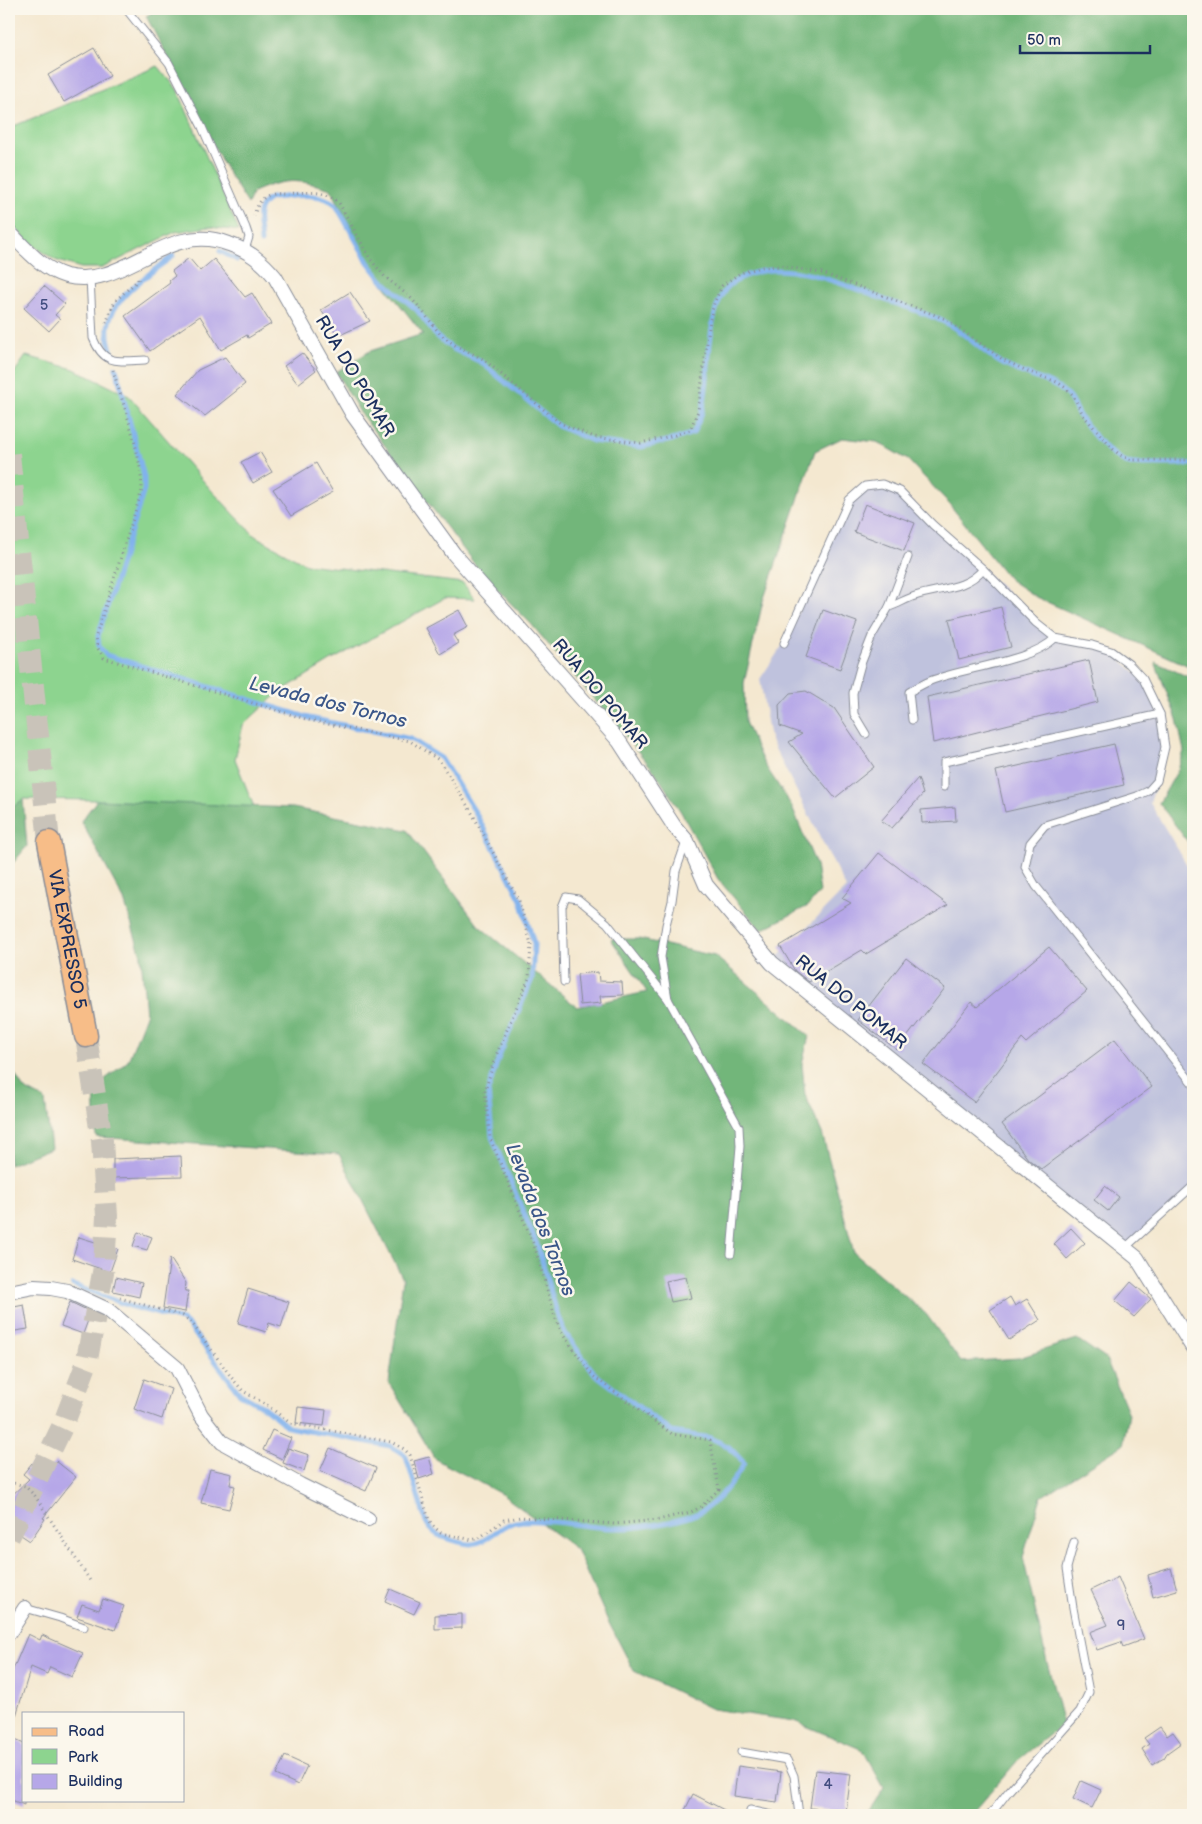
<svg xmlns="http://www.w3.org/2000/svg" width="1202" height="1824" viewBox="0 0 1202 1824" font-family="'Balsamiq Sans',sans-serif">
  <rect width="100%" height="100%" fill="#fbf7ec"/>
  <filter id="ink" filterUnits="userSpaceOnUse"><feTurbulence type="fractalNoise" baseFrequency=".02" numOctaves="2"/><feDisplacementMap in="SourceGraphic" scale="10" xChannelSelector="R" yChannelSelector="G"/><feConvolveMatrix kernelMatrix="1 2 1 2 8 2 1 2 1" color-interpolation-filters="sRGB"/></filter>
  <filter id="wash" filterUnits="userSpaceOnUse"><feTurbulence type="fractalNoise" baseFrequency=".0096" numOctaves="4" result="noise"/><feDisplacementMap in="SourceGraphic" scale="20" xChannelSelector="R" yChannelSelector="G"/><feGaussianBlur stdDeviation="1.12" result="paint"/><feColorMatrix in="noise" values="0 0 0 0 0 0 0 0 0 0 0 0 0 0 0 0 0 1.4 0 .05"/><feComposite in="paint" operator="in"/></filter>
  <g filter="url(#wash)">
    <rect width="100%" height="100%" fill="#f4e8d0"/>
    <polygon fill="#bfc2dd" points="882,484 900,491 1055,638 1111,651 1143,679 1160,714 1163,761 1150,803 1193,875 1193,1186 1125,1248 772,963 846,888 770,739 760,679 784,643 849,500 865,486"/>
    <g fill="#8dd48f" stroke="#548276">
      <polygon points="158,66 177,89 239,231 209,227 175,232 102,268 81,268 55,260 27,241 9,221 9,128"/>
      <polygon points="26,356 74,369 129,396 212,491 255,536 306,564 463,583 475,599 445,598 332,660 278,693 243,725 235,759 254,807 97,800 23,799 9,811 9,380"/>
    </g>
    <g fill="#72b67a" stroke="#46726c">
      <path d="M159,9H1193V668L1036,597L1009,579L946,500L908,460L877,442L842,438L815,451L763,601L744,683L745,722L763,762L791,805L816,865L820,892L808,906L761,930L718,879L681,812L655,772L532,625L482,574L361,414L336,372L370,351L423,334L377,276L331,189C298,179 285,178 253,192L248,204L227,171L146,16Z"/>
      <polygon points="1155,662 1193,679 1193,849 1159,803 1178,770 1184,751 1177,719"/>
      <polygon points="23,799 27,846 9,868 9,811"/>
      <polygon points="97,800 293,808 407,830 479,926 577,1007 647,992 611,939 639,939 715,956 809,1036 802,1064 805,1095 822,1133 854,1253 926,1314 961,1362 1019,1358 1077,1339 1106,1359 1129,1414 1123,1445 1041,1497 1023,1557 1047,1662 1063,1724 1018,1760 971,1815 866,1815 884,1788 863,1750 794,1721 712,1709 634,1671 608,1621 576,1549 503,1495 435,1459 389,1383 403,1279 339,1154 96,1137 94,1088 128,1061 146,1015 141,955 124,900 81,821"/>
      <polygon points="9,1056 10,1066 23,1088 45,1100 51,1148 9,1165"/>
    </g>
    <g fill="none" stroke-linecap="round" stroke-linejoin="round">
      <g stroke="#81b2ed" stroke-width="5">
        <path d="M261,242C260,225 252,208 271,198C291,197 320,190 336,205L368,262L382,280L417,310L437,337L453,349L481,362L558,426L593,441L641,447L676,439L693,433C696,426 700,419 702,412C711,379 705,318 725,290C727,287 730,285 733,283C773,253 837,282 877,297C899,305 923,312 944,322C965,332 980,350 999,362C1018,374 1049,379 1064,392C1072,398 1074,409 1080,417C1091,433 1113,460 1132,464H1193"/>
        <polyline points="220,251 237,260"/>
        <path d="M112,354C111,348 108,341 108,335C104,302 150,274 173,256"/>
        <path d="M73,1285L132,1307L182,1320L189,1326L240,1394L265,1408L288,1427L390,1446L401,1452L406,1457L426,1522C431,1532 438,1536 449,1539C456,1541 464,1544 471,1544C489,1543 500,1522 522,1521C553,1519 583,1527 613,1528C635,1529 683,1522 702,1511C718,1501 736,1480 744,1463L729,1447L711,1438L672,1432L595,1374L565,1333L558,1317L538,1247L492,1137L488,1091L498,1059L532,979L534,944L521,900L475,812L441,758L411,739L309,718L106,655L99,646L98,636L144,490V477L116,368"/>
      </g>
    </g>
    <g id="blocks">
      <g fill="#b6a7e8">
        <polygon points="94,48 110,76 64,102 48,75"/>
        <polygon points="189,258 200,271 214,259 245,297 252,293 271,324 248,338 247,335 221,350 200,316 150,351 125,316 170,283 169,281 175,276 172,271"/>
        <polygon points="44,286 65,304 55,315 60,319 49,331 24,308"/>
        <polygon points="350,292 370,321 338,336 321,310"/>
        <polygon points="302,353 316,370 298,384 284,366"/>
        <polygon points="225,357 245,384 205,416 177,394 198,370"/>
        <polygon points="260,452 272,472 253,483 241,462"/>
        <polygon points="316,463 333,492 291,516 273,489"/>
        <polygon points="865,504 915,523 904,551 854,532"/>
        <polygon points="1001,607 1011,647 959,660 949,619"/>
        <polygon points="459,610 468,627 453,635 458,643 440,654 426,628"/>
        <polygon points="823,610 857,622 840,669 806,657"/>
        <polygon points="1089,660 1098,702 933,743 927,697"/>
        <polygon points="806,691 834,708 874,767 835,798 789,742 802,734 780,726 779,705 790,693"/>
        <polygon points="1114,744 1124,785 1005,812 996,771"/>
        <polygon points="918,778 923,794 892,828 881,821"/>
        <polygon points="955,807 956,821 922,823 921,810"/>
        <polygon points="879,853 948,905 866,954 862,950 809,982 795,971 780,946 851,903 842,898"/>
        <polygon points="1049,947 1087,991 1026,1043 1022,1039 974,1102 923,1064 971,1002 977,1007"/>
        <polygon points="906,958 945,988 897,1050 858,1020"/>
        <polygon points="598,972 599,981 622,982 623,995 600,996 601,1003 580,1005 577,974"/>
        <polygon points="1115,1039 1152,1087 1041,1169 1028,1159 1002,1124"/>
        <polygon points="181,1156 182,1176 113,1178 113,1159"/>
        <polygon points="1105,1186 1119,1197 1108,1211 1094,1200"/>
        <polygon points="1071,1228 1085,1243 1067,1259 1054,1244"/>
        <polygon points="138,1232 152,1237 147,1250 133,1246"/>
        <polygon points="79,1237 118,1249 110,1272 72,1259"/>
        <polygon points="170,1258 186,1283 185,1291 188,1291 185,1312 163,1308"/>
        <polygon points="116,1277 142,1283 139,1297 113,1291"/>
        <polygon points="686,1277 691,1298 671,1302 666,1281"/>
        <polygon points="1131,1282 1151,1299 1134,1317 1115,1301"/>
        <polygon points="248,1289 289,1302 281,1327 269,1323 266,1332 238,1323"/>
        <polygon points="1010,1297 1015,1306 1027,1299 1040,1320 1009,1340 990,1310"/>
        <polygon points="70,1302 91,1312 83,1334 61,1326"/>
        <polygon points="24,1305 28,1329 9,1332 9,1308"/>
        <polygon points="144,1379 171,1389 162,1419 134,1409"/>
        <polygon points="298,1407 326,1410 324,1426 296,1423"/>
        <polygon points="272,1430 291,1438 282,1459 263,1450"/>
        <polygon points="288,1448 309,1455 304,1471 283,1463"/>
        <polygon points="330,1448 376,1468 366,1491 320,1471"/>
        <polygon points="429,1457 434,1474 419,1479 414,1461"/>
        <polygon points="56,1461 76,1477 43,1518 45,1519 30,1541 9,1527 9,1498 29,1479 23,1474 32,1463 46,1473"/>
        <polygon points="210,1469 232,1474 230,1485 235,1486 229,1509 201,1503"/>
        <polygon points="1171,1568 1177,1590 1153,1597 1148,1575"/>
        <polygon points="1118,1577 1144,1639 1123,1647 1121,1642 1097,1650 1090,1632 1108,1625 1091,1590"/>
        <polygon points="390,1589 420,1602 414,1614 385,1601"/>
        <polygon points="103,1599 124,1606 115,1630 77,1617 82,1604 99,1610"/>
        <polygon points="462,1614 462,1628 435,1629 435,1615"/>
        <polygon points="28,1634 40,1640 42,1635 83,1653 72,1677 50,1667 47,1674 31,1667 12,1729 9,1729 9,1679"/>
        <polygon points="1160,1727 1167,1736 1173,1732 1181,1743 1167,1753 1164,1758 1152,1765 1142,1749 1149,1744 1144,1738"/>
        <polygon points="9,1737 24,1744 24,1805 9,1799"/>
        <polygon points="285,1756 307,1766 298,1785 276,1775"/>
        <polygon points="738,1766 781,1772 777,1802 734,1796"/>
        <polygon points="815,1770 851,1774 846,1812 810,1808"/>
        <polygon points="1081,1781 1101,1790 1092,1808 1073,1799"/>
        <polygon points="693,1794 734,1815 696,1815 685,1810"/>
      </g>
    </g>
  </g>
  <g filter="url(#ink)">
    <use href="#blocks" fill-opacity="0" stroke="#888c97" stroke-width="1"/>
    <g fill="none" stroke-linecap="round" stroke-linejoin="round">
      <g stroke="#c9c3b9" stroke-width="22" stroke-dasharray="22 11" stroke-linecap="butt">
        <polyline points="9,454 49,842"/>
        <polyline points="9,1537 63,1425 86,1365 104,1267 107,1216 102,1141 86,1036"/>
      </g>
      <g stroke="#888c97" stroke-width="9">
        <g id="lane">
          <polyline points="126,9 169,63 202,127 246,228 249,237 245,250"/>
          <path d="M90,278L93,338C104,366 118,361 145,360"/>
          <path d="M889,607C898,604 906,599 915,596C939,588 966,590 983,569"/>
          <polyline points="784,643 849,500 865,486 882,484 900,491 933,525 983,569 1036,623 1055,638 1092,645 1111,651 1129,664 1143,679 1160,714 1165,747 1157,781 1148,791 1137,796 1045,825 1030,843 1025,867 1036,886 1193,1084"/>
          <path d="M912,720L909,692C916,688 923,684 930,681C962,668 1033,661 1055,638"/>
          <polyline points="866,734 854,714 853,693 861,664 872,636 889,607 908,557"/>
          <polyline points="944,787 944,762 1160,714"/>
          <polyline points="686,842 676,871 672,901 666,925 661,957 668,999 739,1127 740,1146 731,1254"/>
          <polyline points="564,982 562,907 566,897 578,899 607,923 668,999"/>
          <polyline points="1125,1248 1193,1186"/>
          <polyline points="25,1608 60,1618 84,1627"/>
          <polyline points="741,1752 787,1760 794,1776 799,1815"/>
          <polyline points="750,1810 772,1815"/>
          <polyline points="990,1815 1008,1792 1080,1711 1089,1692 1073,1608 1067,1568 1074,1542"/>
        </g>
      </g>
      <g stroke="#888c97" stroke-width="16">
        <g id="street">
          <path d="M9,232C26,249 42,269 66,276C124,291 166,219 229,244C249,251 262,261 275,277L353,415L454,554L619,741L674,826L687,841L706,885L772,963L1137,1258L1193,1348"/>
          <polyline points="9,1292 34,1287 51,1288 67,1291 108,1310 177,1368 201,1415 222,1442 300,1485 368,1519"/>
          <polyline points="9,1633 25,1608"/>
        </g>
      </g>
      <g stroke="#888c97" stroke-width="25">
        <g id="primary">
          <path id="s1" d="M49,842L86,1036"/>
        </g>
      </g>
      <g stroke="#888c97" stroke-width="3" stroke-dasharray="1 4" stroke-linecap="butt">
        <path d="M254,216C256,207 261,197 270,195C275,193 281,194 286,194C305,192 325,189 339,203L371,260L385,277L410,297L420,308L440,334L455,345L483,359L560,423L594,437L641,443L675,435L690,430L698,411L710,320L714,303L722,286L740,273L762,267L782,266L822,273L946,319L1002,359L1027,371L1057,382L1066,388L1073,395L1083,415L1113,449L1120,455L1132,460H1193"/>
        <polyline points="106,323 115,301 138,280 138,276"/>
        <path d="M113,370C124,408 141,451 142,490L96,636L97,647L104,658L309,720L410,741L439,760L472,813L519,901L531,944L529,978L495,1058L485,1091L490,1138L535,1248L555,1317L563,1335L593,1376L672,1434L710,1440L719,1489L701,1507L691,1512L658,1520L614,1524L521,1517L504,1520L479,1538L472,1540L441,1533L434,1527L429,1520L410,1455L404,1449L391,1442L290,1423L267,1405L243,1391L231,1377L192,1323L183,1316L120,1298"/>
        <polyline points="9,1482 25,1486 35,1496 91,1582"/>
      </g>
      <use href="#lane" stroke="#fff" stroke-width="7"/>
      <use href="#street" stroke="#fff" stroke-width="14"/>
      <use href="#primary" stroke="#f7bd88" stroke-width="22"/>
    </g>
  </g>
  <g text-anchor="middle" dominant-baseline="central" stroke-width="5" stroke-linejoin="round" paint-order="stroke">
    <g font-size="15" fill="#424d80">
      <text x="44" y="305">5</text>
      <text x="1121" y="1625">9</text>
      <text x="828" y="1784">4</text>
    </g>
    <g font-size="18" fill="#1b2f5e" stroke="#fbf7ec">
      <text transform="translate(355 376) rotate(59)">RUA DO POMAR</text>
      <text transform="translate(600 694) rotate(50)">RUA DO POMAR</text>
      <text stroke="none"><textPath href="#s1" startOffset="99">VIA EXPRESSO 5</textPath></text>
      <text transform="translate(851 1002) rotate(39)">RUA DO POMAR</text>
    </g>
    <g font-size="19" font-style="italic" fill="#3a5689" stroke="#fbf7ec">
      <text transform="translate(328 703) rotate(14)">Levada dos Tornos</text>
      <text transform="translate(540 1220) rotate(69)">Levada dos Tornos</text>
    </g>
  </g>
  <rect width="1202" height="1824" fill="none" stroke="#fbf7ec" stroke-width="30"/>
  <rect x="22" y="1712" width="162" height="90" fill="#fbf7ec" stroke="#a1a7b3"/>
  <rect x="32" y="1728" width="25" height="8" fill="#f7bd88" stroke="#a1a7b3"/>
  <text x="68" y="1736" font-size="15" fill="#1b2f5e">Road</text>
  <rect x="32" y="1749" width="25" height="15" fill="#8dd48f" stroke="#a1a7b3"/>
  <text x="68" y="1762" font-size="15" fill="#1b2f5e">Park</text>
  <rect x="32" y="1774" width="25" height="15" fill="#b6a7e8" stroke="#a1a7b3"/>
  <text x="68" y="1786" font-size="15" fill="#1b2f5e">Building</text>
  <path d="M1020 45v8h130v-8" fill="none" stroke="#1b2f5e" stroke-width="2.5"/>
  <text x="1027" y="45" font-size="15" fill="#1b2f5e" stroke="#fbf7ec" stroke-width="4" paint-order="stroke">50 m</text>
</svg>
